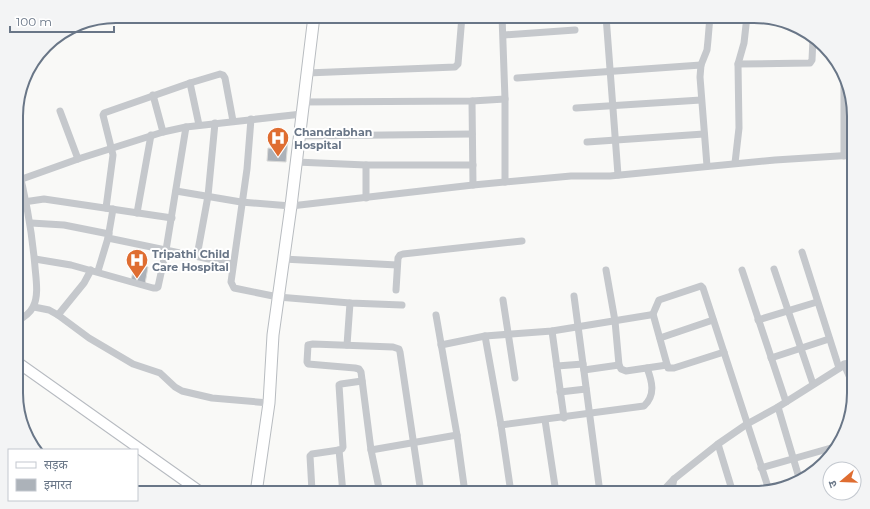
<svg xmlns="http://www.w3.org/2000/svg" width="870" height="509" viewBox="0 0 870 509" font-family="Montserrat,'Noto Sans Devanagari',sans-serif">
  <rect width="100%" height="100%" fill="#f9f9f7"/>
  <g fill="#acb2b9" stroke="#dbdbd9">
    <polygon points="279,140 288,141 286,162 267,161 268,148 278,149"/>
    <polygon points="135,264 148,267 145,284 131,280"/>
  </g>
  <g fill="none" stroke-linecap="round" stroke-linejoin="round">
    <g stroke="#b7bbc1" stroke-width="12">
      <polyline id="secondary" points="17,362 202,493"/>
    </g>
    <g stroke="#b8bcc0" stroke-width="13">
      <polyline id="primary" points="256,493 269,403 273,335 291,206 314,16"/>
    </g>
    <g stroke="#c5c8cc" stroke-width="7">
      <polyline points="502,16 505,99 505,182"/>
      <polyline points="606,16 618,175"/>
      <polyline points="720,16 746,19"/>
      <polyline points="580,20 680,16"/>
      <polyline points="504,35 575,30"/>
      <polyline points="738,64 810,63 812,60 813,38"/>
      <polyline points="307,73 455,67 458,64 462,16"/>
      <polyline points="517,78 701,65"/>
      <polyline points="190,83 199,125"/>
      <polyline points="153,95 163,132"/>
      <polyline points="472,101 473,185"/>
      <polyline points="303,102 472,101 505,99"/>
      <polyline points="576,108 701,100"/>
      <polyline points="60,111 78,159"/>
      <polyline points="251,119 247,169 231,282 234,288 278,297 350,303 402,305"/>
      <polyline points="299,136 472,134"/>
      <polyline points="587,142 704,134"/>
      <polyline points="844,156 844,80"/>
      <polyline points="296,162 366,165 473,165"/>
      <path d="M17,163C26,198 32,231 35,267C36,279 39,296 33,307C30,313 23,318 17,321"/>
      <polyline points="735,163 739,128 738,64 744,43 747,16"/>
      <polyline points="366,165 366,198"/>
      <polyline points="707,166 700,77 701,65 707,50 708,40 710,16"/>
      <polyline points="22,179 78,159 163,132 186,127 302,114"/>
      <polyline points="176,191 241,202 291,206 473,185 571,176 610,176 775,160 854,155"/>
      <polyline points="17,203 44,199 172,218"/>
      <polyline points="106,208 113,155 103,115 104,113 190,83 220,74 223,75 225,78 233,121"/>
      <polyline points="137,213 151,135"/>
      <polyline points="31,223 64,225 109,234"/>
      <polyline points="108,238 233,264"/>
      <polyline points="802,252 839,368"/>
      <polyline points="197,256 208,196 215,123"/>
      <polyline points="35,259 71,265 153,288 156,288 158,287 166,250 186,127"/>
      <polyline points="283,259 397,265"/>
      <polyline points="774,269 813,384"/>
      <polyline points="606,270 615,321 619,365 621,369 626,371 667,365"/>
      <polyline points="742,270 786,402"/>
      <polyline points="98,271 108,238 113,209"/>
      <polyline points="396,290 398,258 400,255 403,254 522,241"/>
      <polyline points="574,296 600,493"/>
      <polyline points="503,300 515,378"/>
      <polyline points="34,307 49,310 58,315 89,338 133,364 160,373 175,387 182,391 212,398 269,403"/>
      <polyline points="653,314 668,368 674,368 724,352"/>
      <polyline points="58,315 84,283 91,270"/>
      <polyline points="436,315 457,435 465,493"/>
      <polyline points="758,320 817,302"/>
      <polyline points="552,331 564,418"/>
      <polyline points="485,336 501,425 511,493"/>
      <polyline points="660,338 713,320"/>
      <polyline points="347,345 350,303"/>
      <polyline points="441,345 485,336 552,331 650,315 653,314 659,300 701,286 703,288 769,490"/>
      <polyline points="771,358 829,339"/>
      <polyline points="844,364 854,387"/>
      <polyline points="557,366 583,364"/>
      <polyline points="584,370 619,365"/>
      <polyline points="560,392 586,389"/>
      <polyline points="778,407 800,481"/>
      <polyline points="545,420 556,493"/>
      <path d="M501,425L644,406C656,395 652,381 647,368"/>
      <polyline points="718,444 733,493"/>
      <polyline points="339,450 343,493"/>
      <polyline points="371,450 457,435"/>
      <polyline points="761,468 838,446"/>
      <polyline points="312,491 310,456 312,454 339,450 342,449 343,447 339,385 341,384 362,381"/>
      <polyline points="259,493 312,491 343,488"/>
      <polyline points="380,493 371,450 361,372 359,369 355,368 308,364 307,362 308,345 313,344 393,347 399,349 400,352 421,493"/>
      <polyline points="661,493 674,479"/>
      <polyline points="671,493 674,479 718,444 747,424 778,407 854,359"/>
    </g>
    <use href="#secondary" stroke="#fff" stroke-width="10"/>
    <use href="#primary" stroke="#fff" stroke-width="11"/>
  </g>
  <defs>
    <g id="hospital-pin" transform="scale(1.15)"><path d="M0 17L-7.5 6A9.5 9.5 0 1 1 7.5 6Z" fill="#df6d31" stroke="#fff"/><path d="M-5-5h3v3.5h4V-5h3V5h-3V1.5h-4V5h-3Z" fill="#fff"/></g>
  </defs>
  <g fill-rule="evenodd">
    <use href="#hospital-pin" x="278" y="138"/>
    <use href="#hospital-pin" x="137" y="260"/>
  </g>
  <g text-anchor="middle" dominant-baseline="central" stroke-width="4" stroke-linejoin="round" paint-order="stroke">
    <g font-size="11" font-weight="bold" fill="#697687" stroke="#fff" text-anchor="start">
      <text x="294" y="132">Chandrabhan<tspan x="294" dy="13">Hospital</tspan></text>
      <text x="152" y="254">Tripathi Child<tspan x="152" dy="13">Care Hospital</tspan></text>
    </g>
  </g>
  <path d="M0 0H870V509H0ZM116 23H754A93 93 0 0 1 847 116V393A93 93 0 0 1 754 486H116A93 93 0 0 1 23 393V116A93 93 0 0 1 116 23Z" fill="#f3f4f5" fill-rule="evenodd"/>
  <path fill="none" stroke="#697687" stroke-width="2" d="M116 23H754A93 93 0 0 1 847 116V393A93 93 0 0 1 754 486H116A93 93 0 0 1 23 393V116A93 93 0 0 1 116 23Z"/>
  <rect x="8" y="449" width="130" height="52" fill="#ffffff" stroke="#c3c8cf"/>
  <rect x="16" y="462" width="20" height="6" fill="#ffffff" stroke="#c3c8cf"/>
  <text x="44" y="469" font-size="12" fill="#697687">सड़क</text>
  <rect x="16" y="479" width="20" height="12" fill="#acb2b9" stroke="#c3c8cf"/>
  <text x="44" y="489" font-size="12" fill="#697687">इमारत</text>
  <g transform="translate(842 481) rotate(251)"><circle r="19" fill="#ffffff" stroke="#c3c8cf"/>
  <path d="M0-3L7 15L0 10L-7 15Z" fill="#df6d31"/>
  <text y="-6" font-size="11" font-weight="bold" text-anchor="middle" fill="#697687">उ</text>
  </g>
  <path d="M10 26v6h104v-6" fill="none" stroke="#697687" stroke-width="2"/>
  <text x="16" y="26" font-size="12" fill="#697687" stroke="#ffffff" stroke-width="3" paint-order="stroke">100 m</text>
</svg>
